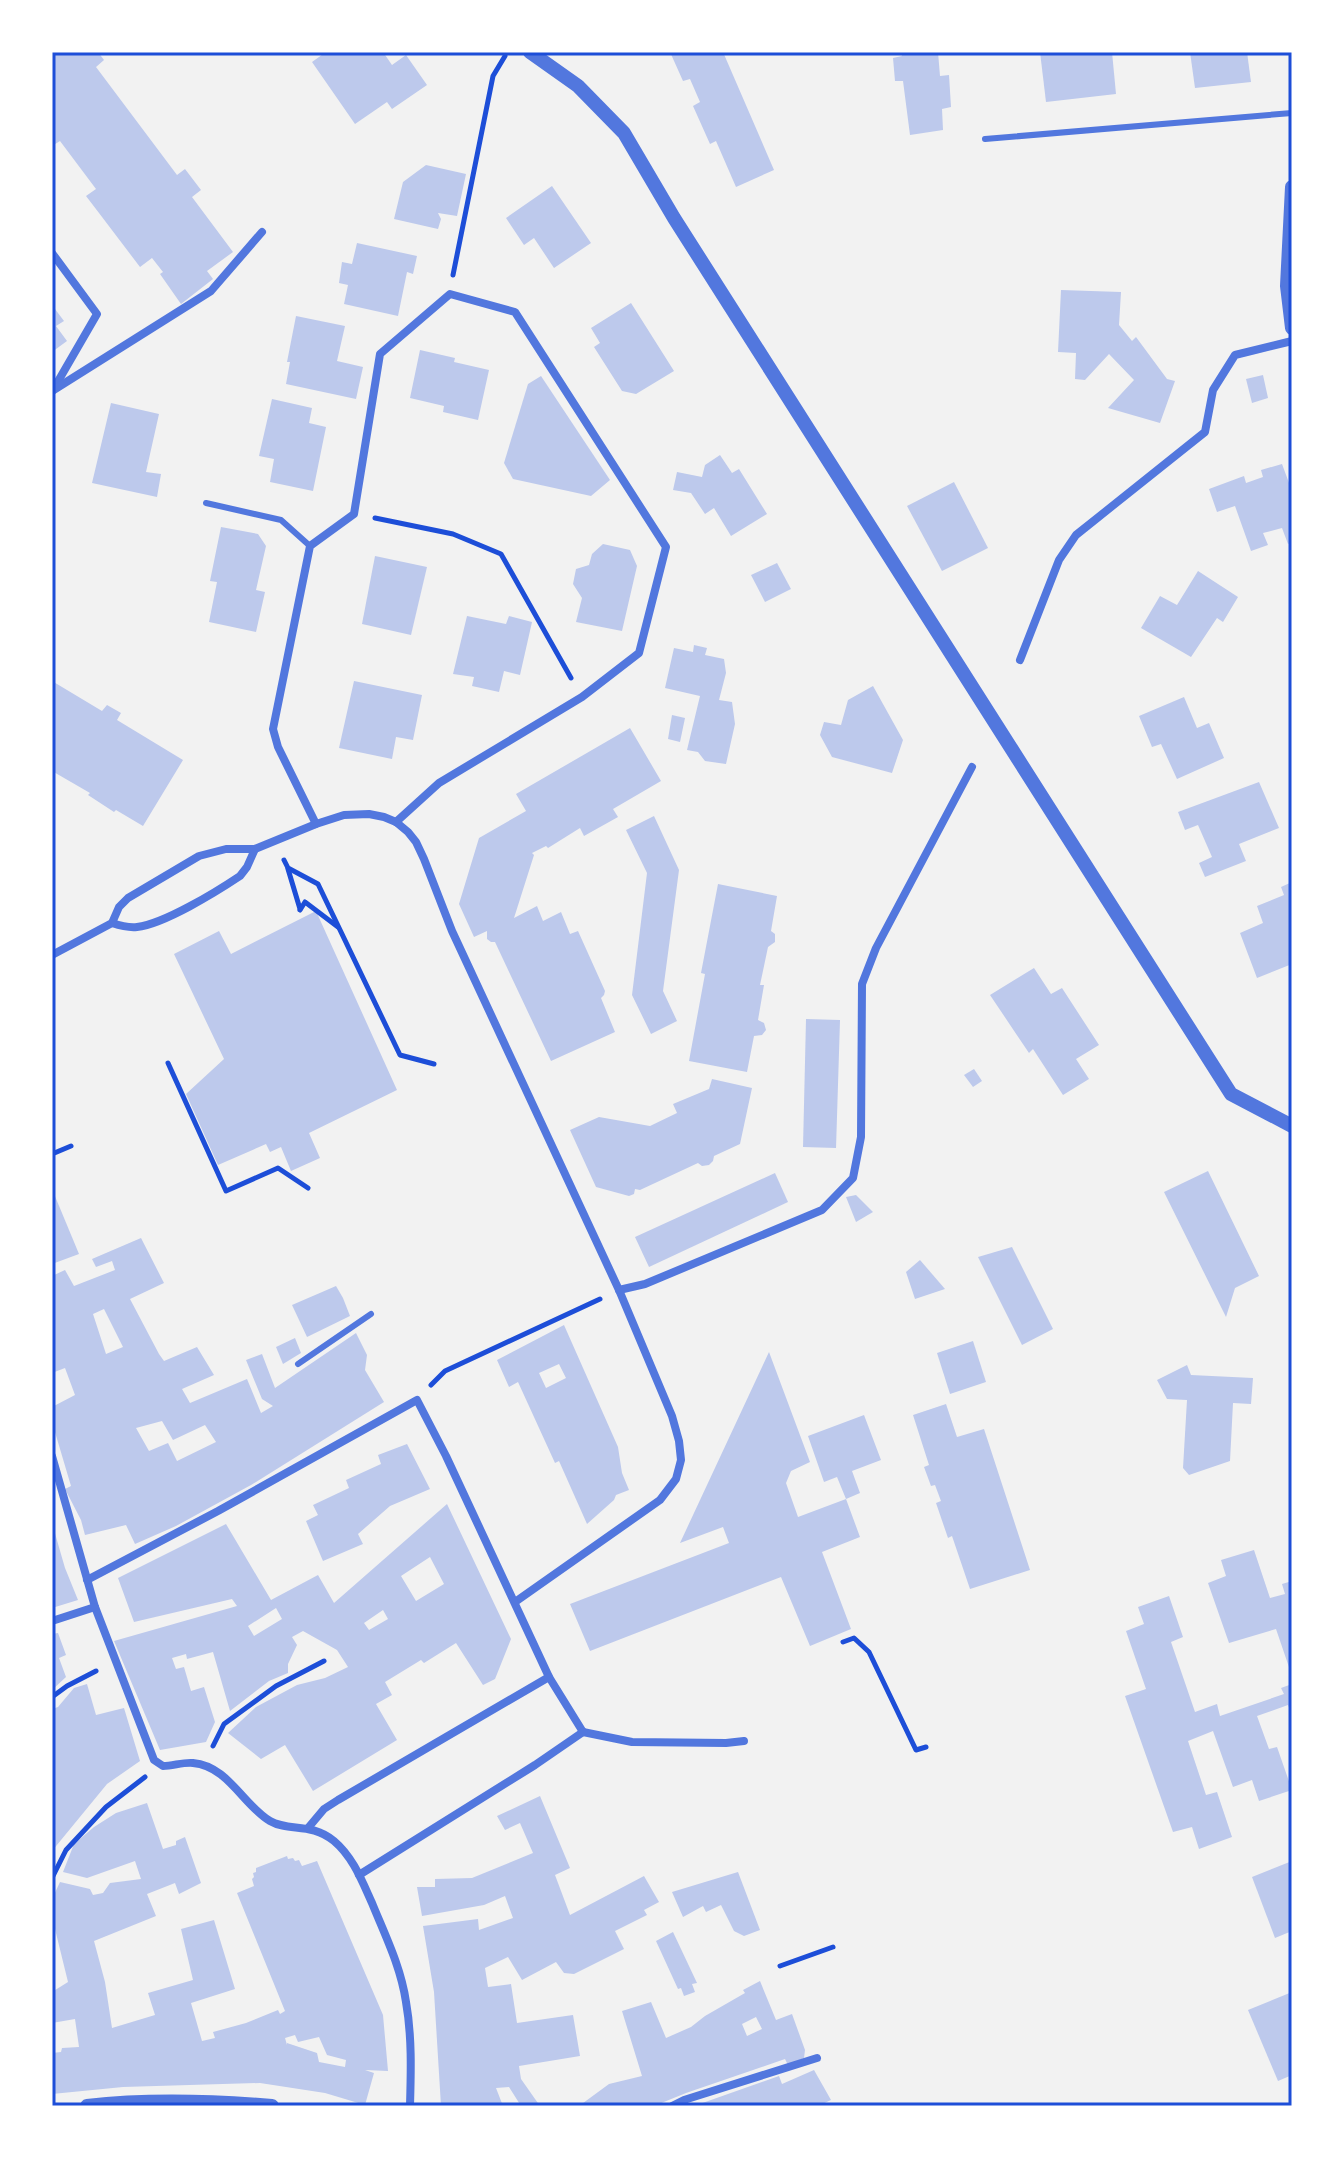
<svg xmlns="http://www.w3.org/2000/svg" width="1344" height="2158" viewBox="0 0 1344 2158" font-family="'DejaVu Sans',sans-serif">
  <rect width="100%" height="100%" fill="#f2f2f2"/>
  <g fill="#bdc9ec" fill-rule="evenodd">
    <polygon points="52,52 98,52 104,60 96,67 177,175 185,169 201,190 192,197 233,252 207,271 213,279 181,304 160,274 163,272 152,258 140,267 99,213 86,196 96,189 60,141 52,146"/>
    <polygon points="326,52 367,52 369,54 372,52 383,52 392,65 406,55 427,85 392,109 387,102 355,124 312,62"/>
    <polygon points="670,52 723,52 774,170 736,187 716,141 710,144 693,106 700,102 690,79 683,81"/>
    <polygon points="901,52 938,52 940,76 949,75 951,107 942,109 943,130 910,135 903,81 895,81 893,58 902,56"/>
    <polygon points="1040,52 1112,52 1116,94 1046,102"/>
    <polygon points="1190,52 1247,52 1251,82 1195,88"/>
    <polygon points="426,165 466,174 457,216 438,213 441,219 438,229 394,219 403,182"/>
    <polygon points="552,186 591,243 554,268 534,238 524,245 506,218"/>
    <polygon points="357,243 417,256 413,274 407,272 398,316 344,304 348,285 339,283 342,262 352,264"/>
    <polygon points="1061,290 1121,292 1119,325 1132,341 1136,337 1167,379 1175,381 1160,423 1108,408 1134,380 1109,354 1085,380 1075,379 1076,353 1058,352"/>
    <polygon points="631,303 674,371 636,394 622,391 594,347 600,343 591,328"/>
    <polygon points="52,305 64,321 56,326 67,341 52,352"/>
    <polygon points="296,316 345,326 337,361 363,367 356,399 286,384 290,362 287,362"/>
    <polygon points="420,350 455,358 454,362 489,370 478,420 443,412 444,406 410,398"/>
    <polygon points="1263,375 1268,398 1252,403 1246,379"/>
    <polygon points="541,376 610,480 591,496 513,479 504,463 528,384"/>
    <polygon points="272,399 312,408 309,423 326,427 313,491 270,482 274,459 259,456"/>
    <polygon points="111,403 159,414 146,472 161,474 157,497 92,483"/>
    <polygon points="720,455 732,473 739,469 767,514 731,536 714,508 705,514 691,493 673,490 677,472 702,477 705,465"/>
    <polygon points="1282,464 1292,491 1292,542 1288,544 1282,528 1263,533 1268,545 1251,551 1235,506 1217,512 1209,489 1244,476 1246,483 1263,477 1261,470"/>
    <polygon points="954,482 988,548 942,571 907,506"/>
    <polygon points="221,527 258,534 266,546 256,590 265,592 256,632 209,622 217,582 210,581"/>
    <polygon points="603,544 630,550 637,566 622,631 576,622 582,598 573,584 576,569 589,565 592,554"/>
    <polygon points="375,556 427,567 411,635 362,624"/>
    <polygon points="777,563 791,589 765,602 751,575"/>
    <polygon points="1198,571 1238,597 1223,622 1217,618 1191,657 1141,628 1160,596 1177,605"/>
    <polygon points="467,616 506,624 509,616 532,622 520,675 504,671 499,692 472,686 474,677 453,674"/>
    <polygon points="694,645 707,648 705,655 724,659 726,673 719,700 732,702 735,724 726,764 705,761 698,752 687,750 700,696 665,688 674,648 693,652"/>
    <polygon points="52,681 102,711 107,705 121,713 117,720 183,760 143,826 116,810 114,812 88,795 90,793 52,771"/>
    <polygon points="354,681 422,695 413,740 396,737 392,759 339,748"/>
    <polygon points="873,686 903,740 892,773 832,757 820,735 824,722 841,725 848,700"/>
    <polygon points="1184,697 1197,728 1209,723 1224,758 1177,779 1161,744 1152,747 1139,716"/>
    <polygon points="672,715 685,718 680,742 668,739"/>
    <polygon points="630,728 661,781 613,809 618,817 584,836 580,828 548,848 546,846 532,853 534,855 514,918 537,906 543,921 561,912 570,934 578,931 605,991 604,995 601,998 615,1032 551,1061 495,942 491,942 487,939 487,931 474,937 459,904 479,838 526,811 516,794"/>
    <polygon points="1259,782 1279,828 1239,844 1246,861 1205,877 1199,863 1212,857 1198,825 1185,830 1178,812"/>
    <polygon points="654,816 679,870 663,991 677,1021 651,1034 632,995 647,873 626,830"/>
    <polygon points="1292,882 1292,964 1257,978 1240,933 1263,923 1257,906 1284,895 1281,887"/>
    <polygon points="718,884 777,896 771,931 775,934 775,942 768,947 760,985 764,985 758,1020 764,1023 766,1030 762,1035 754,1036 747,1072 689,1061 705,974 701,973"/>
    <polygon points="316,911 397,1090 309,1133 320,1158 291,1171 281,1147 270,1152 266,1144 218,1165 186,1094 224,1059 174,954 219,931 231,954"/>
    <polygon points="1034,968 1051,994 1062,988 1099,1045 1076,1059 1089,1079 1063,1095 1033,1049 1029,1053 990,995"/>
    <polygon points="806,1019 840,1020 836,1148 803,1147"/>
    <polygon points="974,1069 982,1081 973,1087 964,1075"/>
    <polygon points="712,1079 752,1088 740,1144 714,1156 713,1161 709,1165 702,1166 698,1163 640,1190 635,1189 634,1194 629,1196 596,1187 570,1130 599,1117 650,1126 677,1113 673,1104 709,1089"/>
    <polygon points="1208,1171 1259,1276 1235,1288 1226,1317 1164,1192"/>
    <polygon points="775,1173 788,1202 649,1267 635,1237"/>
    <polygon points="52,1189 79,1254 52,1264"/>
    <polygon points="856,1195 873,1212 856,1222 846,1197"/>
    <path d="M141,1238L164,1283L130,1299L159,1354L164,1361L197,1347L214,1375L182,1389L190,1403L247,1379L261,1413L273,1406L262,1399L246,1360L262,1354L275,1388L356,1333L367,1355L365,1370L384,1402L251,1485L176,1526L135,1544L126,1525L85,1535L81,1520L65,1489L71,1486L52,1422V1407L75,1395L65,1368L52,1373V1276L65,1270L74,1286L115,1270L112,1261L96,1267L92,1259ZM104,1309L123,1347L106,1354L93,1314ZM162,1421L173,1440L205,1425L216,1442L177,1461L168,1443L149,1451L136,1428Z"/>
    <polygon points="1012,1247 1053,1329 1022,1345 978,1257"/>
    <polygon points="920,1260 945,1289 915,1299 906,1272"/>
    <polygon points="336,1286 343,1298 350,1316 307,1337 292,1305"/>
    <path d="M564,1325L618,1447L622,1473L629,1490L616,1495L614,1500L587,1524L559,1461L555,1463L518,1382L509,1387L497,1360ZM559,1364L566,1378L546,1388L539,1373Z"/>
    <polygon points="295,1338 301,1353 283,1364 276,1347"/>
    <polygon points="973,1341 986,1382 950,1394 937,1353"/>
    <polygon points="769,1352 810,1462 791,1471 786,1483 798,1517 846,1499 837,1477 824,1482 808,1436 864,1415 881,1460 852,1471 860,1493 846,1499 860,1537 822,1552 851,1629 810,1646 781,1577 590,1651 570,1604 729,1543 723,1527 680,1543"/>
    <polygon points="1187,1365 1191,1375 1253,1378 1251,1404 1233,1403 1230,1461 1189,1475 1183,1468 1187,1400 1167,1399 1157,1380"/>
    <polygon points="946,1404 957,1437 984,1429 1030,1570 970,1589 952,1536 948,1538 936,1503 941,1501 935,1485 931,1486 924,1467 929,1465 913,1415"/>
    <polygon points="407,1444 430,1489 390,1506 358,1534 363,1544 323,1561 306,1521 318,1515 313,1505 349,1488 346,1480 381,1464 378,1455"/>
    <path d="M447,1504L511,1639L495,1679L483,1685L456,1643L424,1663L421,1660L385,1682L392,1695L376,1704L397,1740L313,1791L285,1745L261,1759L228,1733L256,1707L297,1685L325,1678L348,1667L337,1650L303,1631L292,1637L297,1645L288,1664V1673L269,1681L230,1711L213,1652L187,1659L186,1654L172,1658L176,1669L184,1667L191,1691L204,1687L215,1722L206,1742L160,1750L114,1641L237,1606L232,1599L134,1622L118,1578L226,1524L271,1600L318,1575L334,1603ZM430,1557L444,1584L416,1601L401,1576ZM276,1608L282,1619L254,1636L248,1626ZM383,1610L388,1619L369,1630L364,1623Z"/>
    <polygon points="52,1523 65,1568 78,1600 52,1608"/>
    <polygon points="1254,1550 1270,1598 1285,1594 1282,1584 1292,1581 1292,1676 1276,1629 1229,1643 1208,1583 1226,1576 1221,1560"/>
    <polygon points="1169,1596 1183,1637 1171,1642 1195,1712 1217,1704 1220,1716 1284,1694 1281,1688 1292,1684 1292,1715 1288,1705 1257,1716 1269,1749 1277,1747 1292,1790 1259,1801 1252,1780 1233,1787 1213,1731 1188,1741 1206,1795 1217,1792 1232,1837 1199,1849 1192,1827 1173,1832 1125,1696 1146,1689 1126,1631 1144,1624 1138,1607"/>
    <polygon points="58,1633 66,1655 59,1658 66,1677 52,1690 52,1634"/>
    <polygon points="87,1684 96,1715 124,1708 140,1761 107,1784 52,1851 52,1709 58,1707 74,1688"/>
    <polygon points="540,1796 570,1868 555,1875 570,1915 644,1876 659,1902 644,1910 647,1915 615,1931 624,1949 574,1974 564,1973 556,1962 522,1980 508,1957 485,1968 488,1987 511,1984 517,2023 573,2015 580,2056 519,2066 521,2079 540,2106 521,2106 509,2087 496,2088 503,2106 441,2106 434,1992 423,1926 478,1919 479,1930 513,1918 505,1896 484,1905 422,1916 417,1887 435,1887 435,1879 472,1878 533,1853 520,1823 505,1830 497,1816"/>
    <path d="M147,1803L163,1849L176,1845V1841L185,1837L201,1883L179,1894L175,1883L147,1894L156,1916L94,1941L105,1982L112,2028L155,2015L148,1993L193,1980L181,1929L214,1920L235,1989L191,2003L202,2041L215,2038L213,2032L246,2023L278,2010L280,2014L285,2011L237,1893L254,1886L252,1879L254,1877L253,1873L256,1872V1868L287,1856L288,1859L293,1858L295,1861L299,1860L302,1866L317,1861L383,2015L388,2071L365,2070L374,2073L365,2105L325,2093L260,2083L123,2087L52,2094V2053L61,2052L62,2048L79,2047L75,2019L52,2023V1992L68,1982L55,1929L52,1930V1899L60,1882L90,1889L93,1895L103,1893L110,1883L141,1879L135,1861L87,1878L63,1872L74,1844L94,1827L116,1813ZM295,2035L298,2042L319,2037L327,2055L346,2060L345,2067L319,2062L317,2053L287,2043V2045L285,2038Z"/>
    <polygon points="1292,1861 1292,1931 1275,1938 1252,1877"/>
    <polygon points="738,1872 760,1930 744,1936 734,1931 721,1905 706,1912 703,1906 683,1917 672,1892"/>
    <polygon points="673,1932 697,1983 692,1984 695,1992 684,1996 681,1988 678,1989 656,1941"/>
    <path d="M760,1981L776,2020L792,2014L805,2050L804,2058L788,2065L785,2059L686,2093L654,2106H579L609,2084L642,2076L622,2011L651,2002L666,2038L691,2027L705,2016L745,1993L743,1990ZM756,2017L762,2029L747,2036L742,2024Z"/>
    <polygon points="1292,1992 1292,2075 1278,2081 1248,2010"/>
    <polygon points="814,2070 831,2100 818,2106 694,2106 779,2076 782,2084"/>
  </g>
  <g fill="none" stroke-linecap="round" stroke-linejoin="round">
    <g stroke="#1d4ed8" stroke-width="5">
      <polyline points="453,275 493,76 505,56"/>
      <polyline points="375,518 453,534 501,554 571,678"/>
      <polyline points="284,860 288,868 318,884 400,1055 434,1064"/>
      <polyline points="288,869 300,909"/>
      <polyline points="300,910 305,902 338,927"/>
      <polyline points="168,1063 226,1191 278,1168 308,1188"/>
      <polyline points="52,1154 71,1146"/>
      <polyline points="431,1385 445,1371 600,1299"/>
      <polyline points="843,1642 854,1638 869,1652 916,1750 926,1747"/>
      <polyline points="52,1697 67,1686 96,1671"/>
      <polyline points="213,1746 224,1724 276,1686 324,1661"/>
      <polyline points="52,1878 66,1850 106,1807 145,1777"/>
      <polyline points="780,1966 833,1947"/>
    </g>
    <g stroke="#5277de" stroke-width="6">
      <polyline points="985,139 1292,113"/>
      <polyline points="206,503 281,520 310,546"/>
      <polyline points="298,1364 371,1314"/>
    </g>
    <g stroke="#5277de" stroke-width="8">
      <polyline points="52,253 97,314 53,390"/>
      <polyline points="52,391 211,291 262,232"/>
      <polyline points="1020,660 1059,560 1076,535 1205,432 1213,390 1235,355 1292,341"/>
      <polyline points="316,824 278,747 273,729 310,546 354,514 380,354 450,294 515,312 666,547 639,653 582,697 439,783 396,822"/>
      <path d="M112,923C121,926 128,928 137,927C164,924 216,892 240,876L247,867L255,849"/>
      <polyline points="52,955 112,923 119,907 128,898 199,856 226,849 255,849 316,824 344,815 369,814 384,817 396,822 408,832 416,842 424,859 452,931 619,1290 672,1416 679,1441 681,1460 676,1479 660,1500 515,1602"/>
      <polyline points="619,1290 645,1284 822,1210 853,1178 861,1137 862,984 876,948 972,767"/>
      <path d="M52,1456L95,1607L154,1760L163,1766C173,1766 183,1762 193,1763C228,1766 243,1805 270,1821C289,1832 311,1822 334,1841C353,1857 362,1881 372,1903C385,1935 401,1967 406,2002C412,2036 411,2071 410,2106"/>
      <polyline points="87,1580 218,1511 417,1400 446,1456 549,1677 583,1732"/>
      <polyline points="52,1621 95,1607"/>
      <polyline points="583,1732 632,1742 726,1743 744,1741"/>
      <polyline points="308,1828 324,1809 338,1800 549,1677"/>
      <polyline points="359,1875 535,1765 583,1732"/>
      <polyline points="672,2106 684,2100 817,2058"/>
    </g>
    <g stroke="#5277de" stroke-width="14">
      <polyline points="530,52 578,86 624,133 674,218 1231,1094 1292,1126"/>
      <polyline points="1292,187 1287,286 1292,328"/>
      <path d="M87,2106C148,2099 211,2101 272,2106"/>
    </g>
  </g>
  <rect width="1344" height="2158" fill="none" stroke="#ffffff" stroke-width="108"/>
  <rect x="54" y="54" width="1236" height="2050" fill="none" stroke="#1d4ed8" stroke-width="3"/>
</svg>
